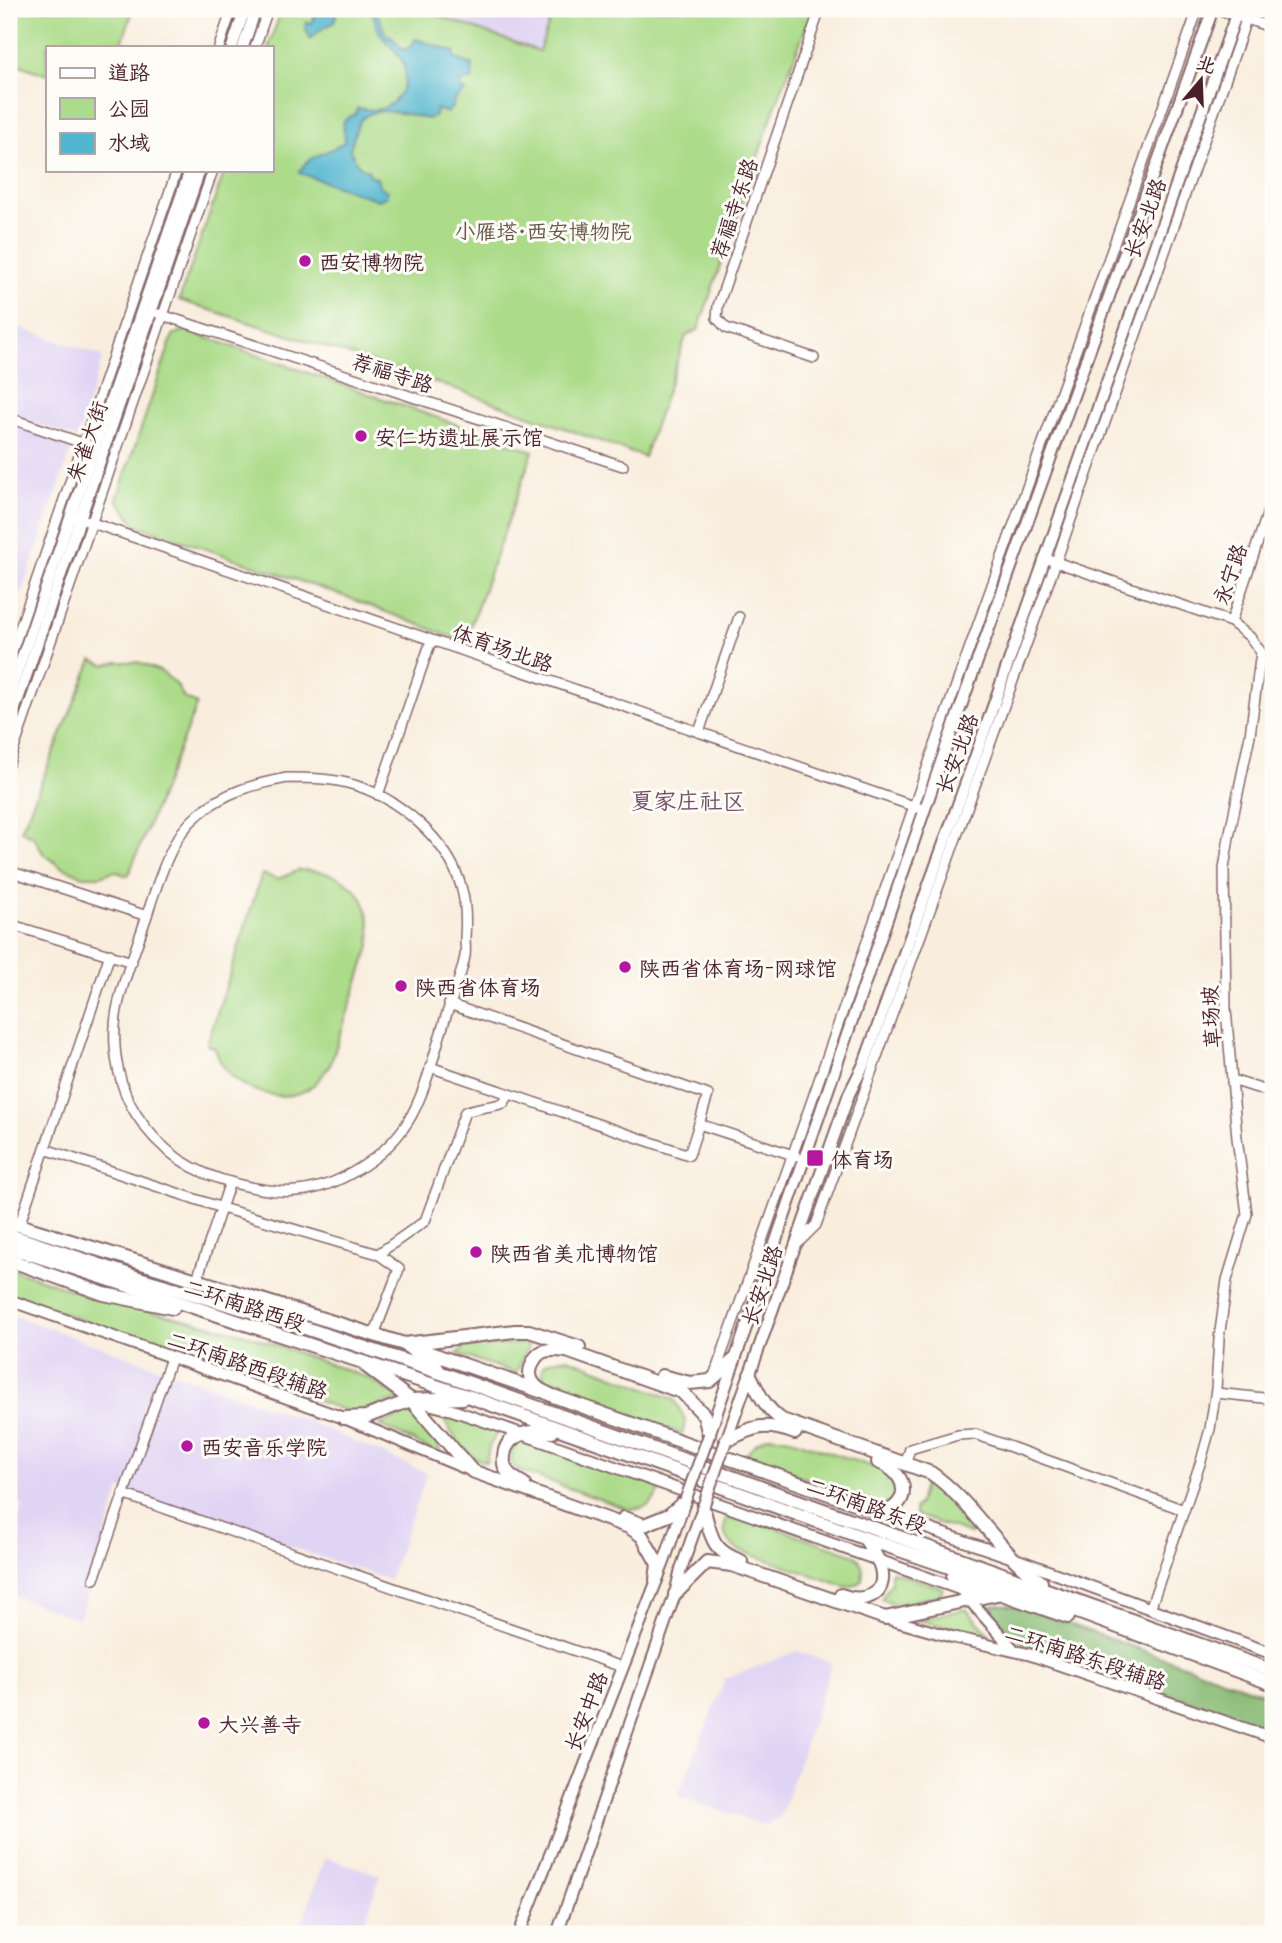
<svg xmlns="http://www.w3.org/2000/svg" width="1282" height="1943" viewBox="0 0 1282 1943" font-family="Mali,'LXGW WenKai TC',sans-serif">
  <rect width="100%" height="100%" fill="#fdfcf7"/>
  <filter id="ink" filterUnits="userSpaceOnUse"><feTurbulence type="fractalNoise" baseFrequency=".0143" numOctaves="2"/><feDisplacementMap in="SourceGraphic" scale="14" xChannelSelector="R" yChannelSelector="G"/><feConvolveMatrix kernelMatrix="1 2 1 2 8 2 1 2 1" color-interpolation-filters="sRGB"/></filter>
  <filter id="wash" filterUnits="userSpaceOnUse"><feTurbulence type="fractalNoise" baseFrequency=".00686" numOctaves="4" result="noise"/><feDisplacementMap in="SourceGraphic" scale="28" xChannelSelector="R" yChannelSelector="G"/><feGaussianBlur stdDeviation="1.57" result="paint"/><feColorMatrix in="noise" values="0 0 0 0 0 0 0 0 0 0 0 0 0 0 0 0 0 1.4 0 .05"/><feComposite in="paint" operator="in"/></filter>
  <g filter="url(#wash)">
    <rect width="100%" height="100%" fill="#f9eede"/>
    <g fill="#e0d4f4">
      <polygon points="423,9 553,9 538,50"/>
      <polygon points="9,324 103,356 77,438 9,414"/>
      <polygon points="9,423 73,445 9,628"/>
      <polygon points="9,1314 303,1419 427,1473 389,1580 120,1489 79,1619 9,1594 9,1545 23,1505 9,1499"/>
      <polygon points="797,1651 832,1663 781,1816 765,1826 678,1796 725,1679"/>
      <polygon points="325,1857 380,1875 361,1934 298,1934"/>
    </g>
    <g fill="#acdb89" stroke="#7b7d5a" stroke-width="2">
      <polygon points="9,9 133,9 121,47 47,47 47,75 9,61"/>
      <polygon points="282,9 419,9 539,51 554,9 813,9 774,110 698,330 686,336 644,457 459,390 179,300 225,170 271,170 271,47 268,47"/>
      <polygon points="185,330 533,451 465,642 349,598 136,525 117,499 173,335"/>
      <polygon points="92,660 105,665 118,662 138,662 162,672 176,684 184,698 197,704 128,876 114,871 100,876 83,876 61,867 43,853 34,837 21,831"/>
      <path d="M299,870C350,870 374,897 370,946L330,1065C324,1074 317,1083 308,1089C279,1105 238,1090 221,1063C219,1059 217,1053 215,1048L207,1045L262,874L278,879Z"/>
      <polygon points="9,1268 89,1296 242,1333 368,1378 401,1399 352,1413 9,1295"/>
      <polygon points="522,1343 529,1344 516,1373 457,1354 466,1347"/>
      <path d="M568,1358L674,1399L686,1421L682,1434L548,1386C534,1363 548,1360 568,1358Z"/>
      <polygon points="413,1411 440,1445 438,1453 380,1425"/>
      <path d="M444,1412L494,1429L496,1434L489,1447L486,1462C464,1459 451,1431 440,1414Z"/>
      <path d="M770,1436L791,1439L888,1472C896,1482 899,1487 895,1500L884,1506L745,1457C751,1446 758,1441 770,1436Z"/>
      <path d="M529,1440L661,1487C653,1505 647,1510 627,1509L515,1469C506,1453 512,1443 529,1440Z"/>
      <polygon points="924,1484 935,1487 972,1531 971,1534 918,1516 915,1513 915,1508 919,1504"/>
      <path d="M728,1511L855,1555C863,1563 864,1569 862,1580L856,1585L847,1587L738,1550C722,1539 722,1529 728,1511Z"/>
      <polygon points="891,1571 943,1588 940,1595 897,1605 881,1599 891,1583"/>
      <polygon points="966,1609 991,1636 916,1620"/>
    </g>
    <polygon fill="#89bb75" stroke="#6a6d50" stroke-width="2" points="998,1604 1022,1607 1273,1697 1273,1731 1024,1644 991,1614 991,1606"/>
    <g fill="#50b5cf" stroke="#4d6a7d" stroke-width="2">
      <polygon points="312,9 335,9 336,17 333,23 324,27 310,39 305,26 307,22 312,23 315,14"/>
      <path d="M371,9H376L386,35L391,36L403,50L410,47L416,39L455,52L454,58L473,65L472,80L460,82V87L465,91L454,101L452,108L449,109L448,113L436,109L435,115L428,119C411,115 371,102 359,123C355,130 353,141 350,149C355,161 357,167 369,171V175L377,178L380,187L388,191L386,197L378,200L299,173C306,154 332,153 345,141C345,126 336,121 356,114L357,108C364,109 372,111 379,109C400,104 411,80 402,60C397,50 387,44 381,35C377,27 374,17 371,9Z"/>
    </g>
  </g>
  <g filter="url(#ink)">
    <g fill="none" stroke-linecap="round" stroke-linejoin="round">
      <g stroke="#87676a" stroke-width="12">
        <g id="minor">
          <polyline points="1217,9 1273,28"/>
          <polyline points="219,47 232,9"/>
          <polyline points="255,47 268,9"/>
          <polyline points="159,314 623,466"/>
          <polyline points="814,358 726,328 717,318 718,306 820,9"/>
          <polyline points="9,418 88,445"/>
          <polyline points="75,517 919,808"/>
          <polyline points="1050,560 1231,622 1250,637 1261,652 1250,735 1229,837 1224,869 1226,1009 1237,1138 1247,1214 1227,1280 1219,1339 1216,1389 1210,1429 1201,1461 1150,1609"/>
          <polyline points="1231,622 1273,497"/>
          <polyline points="9,660 177,170"/>
          <polyline points="699,732 739,617"/>
          <polyline points="9,763 213,170"/>
          <path d="M287,778C307,778 327,778 347,783C396,795 450,840 462,890C466,905 466,923 465,938C465,944 466,951 465,956C461,979 449,1004 443,1026C434,1055 424,1097 407,1123C385,1157 338,1188 297,1191C277,1193 257,1189 237,1184C193,1173 160,1152 136,1114C120,1089 113,1056 115,1026C116,999 132,960 141,933C150,907 158,878 170,853C176,839 187,824 199,814C224,792 255,784 287,778Z"/>
          <polyline points="378,795 431,641"/>
          <polyline points="9,871 147,916"/>
          <polyline points="9,924 132,962"/>
          <polyline points="449,1004 708,1095 699,1124 796,1156"/>
          <polyline points="430,1067 689,1155 699,1124"/>
          <polyline points="1232,1080 1273,1093"/>
          <path d="M45,1149L222,1208L378,1254L425,1221L465,1112C478,1107 491,1107 504,1103L509,1094"/>
          <polyline points="19,1226 110,954"/>
          <polyline points="797,1244 816,1225 1056,562 1240,38 1249,9"/>
          <polyline points="197,1279 230,1182"/>
          <polyline points="374,1335 399,1269 378,1254"/>
          <polyline points="714,1376 811,1103 942,725 1198,9"/>
          <polyline points="1216,1393 1273,1399"/>
          <polyline points="905,1464 910,1449 958,1435 975,1434 1184,1510"/>
          <polyline points="123,1494 622,1667"/>
          <polyline points="94,1579 171,1358"/>
        </g>
      </g>
      <g stroke="#87676a" stroke-width="14">
        <g id="major">
          <polyline points="1257,9 1273,14"/>
          <polyline points="232,47 245,9"/>
          <polyline points="243,47 256,9"/>
          <polyline points="9,695 190,170"/>
          <polyline points="9,726 200,170"/>
          <polyline points="9,1300 344,1418 472,1471"/>
          <polyline points="420,1402 452,1410 522,1434 982,1597"/>
          <polyline points="709,1435 948,742 1210,17 1211,9"/>
          <polyline points="726,1441 849,1094 864,1064 977,752 1238,9"/>
          <polyline points="883,1513 1013,1558 1273,1654"/>
          <polyline points="965,1595 1015,1651"/>
          <polyline points="885,1618 952,1637 1028,1654 1273,1738"/>
          <polyline points="519,1934 664,1562 685,1501"/>
          <polyline points="557,1934 675,1594 681,1569 703,1507"/>
        </g>
      </g>
      <g stroke="#87676a" stroke-width="16">
        <g id="highway">
          <polyline points="9,1222 404,1344 438,1369"/>
          <polyline points="9,1235 139,1278 278,1319 447,1375 1273,1671"/>
          <polyline points="9,1247 470,1397 864,1538 1023,1592 1273,1684"/>
          <polyline points="9,1260 104,1294 173,1308"/>
          <polyline points="404,1344 515,1331 529,1331 579,1347"/>
          <polyline points="418,1349 540,1391"/>
          <polyline points="366,1366 411,1400 472,1471 629,1527 642,1536 658,1564 656,1580"/>
          <path d="M750,1375C759,1394 765,1408 782,1420L931,1473C973,1502 998,1552 1041,1582"/>
          <polyline points="662,1376 690,1383 710,1381 734,1360"/>
          <polyline points="344,1418 366,1417 411,1400 463,1398"/>
          <path d="M709,1435L704,1415L682,1392L567,1351C560,1350 552,1349 544,1351C533,1356 525,1374 534,1384C538,1390 547,1393 553,1396L883,1513"/>
          <path d="M726,1441C753,1426 765,1422 795,1433"/>
          <path d="M524,1484C511,1477 502,1471 504,1456C506,1432 533,1430 552,1432"/>
          <path d="M703,1507C711,1535 711,1551 741,1561"/>
          <path d="M877,1514C913,1508 910,1473 878,1462"/>
          <polyline points="624,1518 644,1525 669,1515 685,1501"/>
          <polyline points="953,1577 1068,1617"/>
          <polyline points="675,1594 707,1562 732,1565 885,1618 997,1594"/>
          <path d="M841,1595C862,1603 888,1597 881,1568C878,1557 871,1548 865,1539"/>
        </g>
      </g>
      <use href="#minor" stroke="#fff" stroke-width="9"/>
      <use href="#major" stroke="#fff" stroke-width="10"/>
      <use href="#highway" stroke="#fff" stroke-width="12"/>
      <g stroke="#87676a" stroke-width="14" stroke-linecap="butt">
        <g id="major-bridge">
          <polyline points="685,1501 709,1435"/>
          <polyline points="703,1507 726,1441"/>
        </g>
      </g>
      <use href="#major-bridge" stroke="#fff" stroke-width="10"/>
    </g>
  </g>
  <g fill="#b5179e" stroke="#fdfcf7" stroke-width="2.5">
    <circle cx="305" cy="261" r="7"/>
    <circle cx="361" cy="436" r="7"/>
    <circle cx="625" cy="967" r="7"/>
    <circle cx="401" cy="986" r="7"/>
    <rect x="806" y="1149" width="18" height="18" rx="3.5"/>
    <circle cx="476" cy="1252" r="7"/>
    <circle cx="187" cy="1446" r="7"/>
    <circle cx="204" cy="1723" r="7"/>
  </g>
  <g text-anchor="middle" dominant-baseline="central" stroke-width="6" stroke-linejoin="round" paint-order="stroke">
    <g font-size="21" fill="#4a1f2b" stroke="#fdfcf7">
      <text transform="translate(733 208) rotate(-71)">荐福寺东路</text>
      <text transform="translate(1144 218) rotate(-70)">长安北路</text>
      <text transform="translate(393 372) rotate(18)">荐福寺路</text>
      <text transform="translate(86 441) rotate(-71)">朱雀大街</text>
      <text transform="translate(1229 574) rotate(-71)">永宁路</text>
      <text transform="translate(503 647) rotate(19)">体育场北路</text>
      <text transform="translate(956 753) rotate(-70)">长安北路</text>
      <text transform="translate(1210 1017) rotate(-93)">草场坡</text>
      <text transform="translate(761 1285) rotate(-71)">长安北路</text>
      <text transform="translate(245 1304) rotate(18)">二环南路西段</text>
      <text transform="translate(248 1364) rotate(19)">二环南路西段辅路</text>
      <text transform="translate(867 1504) rotate(20)">二环南路东段</text>
      <text transform="translate(1086 1656) rotate(18)">二环南路东段辅路</text>
      <text transform="translate(585 1711) rotate(-69)">长安中路</text>
    </g>
    <g font-size="21" fill="#675747" stroke="#fdfcf7">
      <text x="543" y="230">小雁塔·西安博物院</text>
    </g>
    <g font-size="21" fill="#4a1f2b" stroke="#fdfcf7" text-anchor="start">
      <text x="319" y="261">西安博物院</text>
      <text x="375" y="436">安仁坊遗址展示馆</text>
      <text x="639" y="967">陕西省体育场-网球馆</text>
      <text x="415" y="986">陕西省体育场</text>
      <text x="831" y="1158">体育场</text>
      <text x="490" y="1252">陕西省美术博物馆</text>
      <text x="201" y="1446">西安音乐学院</text>
      <text x="218" y="1723">大兴善寺</text>
    </g>
    <g font-size="23" fill="#725066" stroke="#fdfcf7">
      <text x="688" y="800">夏家庄社区</text>
    </g>
  </g>
  <rect width="1282" height="1943" fill="none" stroke="#fdfcf7" stroke-width="35"/>
  <rect x="46" y="46" width="228" height="126" fill="#fdfcf7" stroke="#b5a4a5" stroke-width="2"/>
  <rect x="60" y="68" width="35" height="10" fill="#ffffff" stroke="#b5a4a5" stroke-width="2"/>
  <text x="108" y="80" font-size="21" fill="#4a1f2b">道路</text>
  <rect x="60" y="98" width="35" height="21" fill="#acdb89" stroke="#b5a4a5" stroke-width="2"/>
  <text x="108" y="116" font-size="21" fill="#4a1f2b">公园</text>
  <rect x="60" y="133" width="35" height="21" fill="#50b5cf" stroke="#b5a4a5" stroke-width="2"/>
  <text x="108" y="150" font-size="21" fill="#4a1f2b">水域</text>
  <g transform="translate(1201 80) rotate(19)" stroke="#fdfcf7" stroke-width="5" paint-order="stroke">
  <path d="M0-5L12 26L0 18L-12 26Z" fill="#4a1f2b"/>
  <text y="-10" font-size="19" font-weight="bold" text-anchor="middle" fill="#4a1f2b">北</text>
  </g>
</svg>
